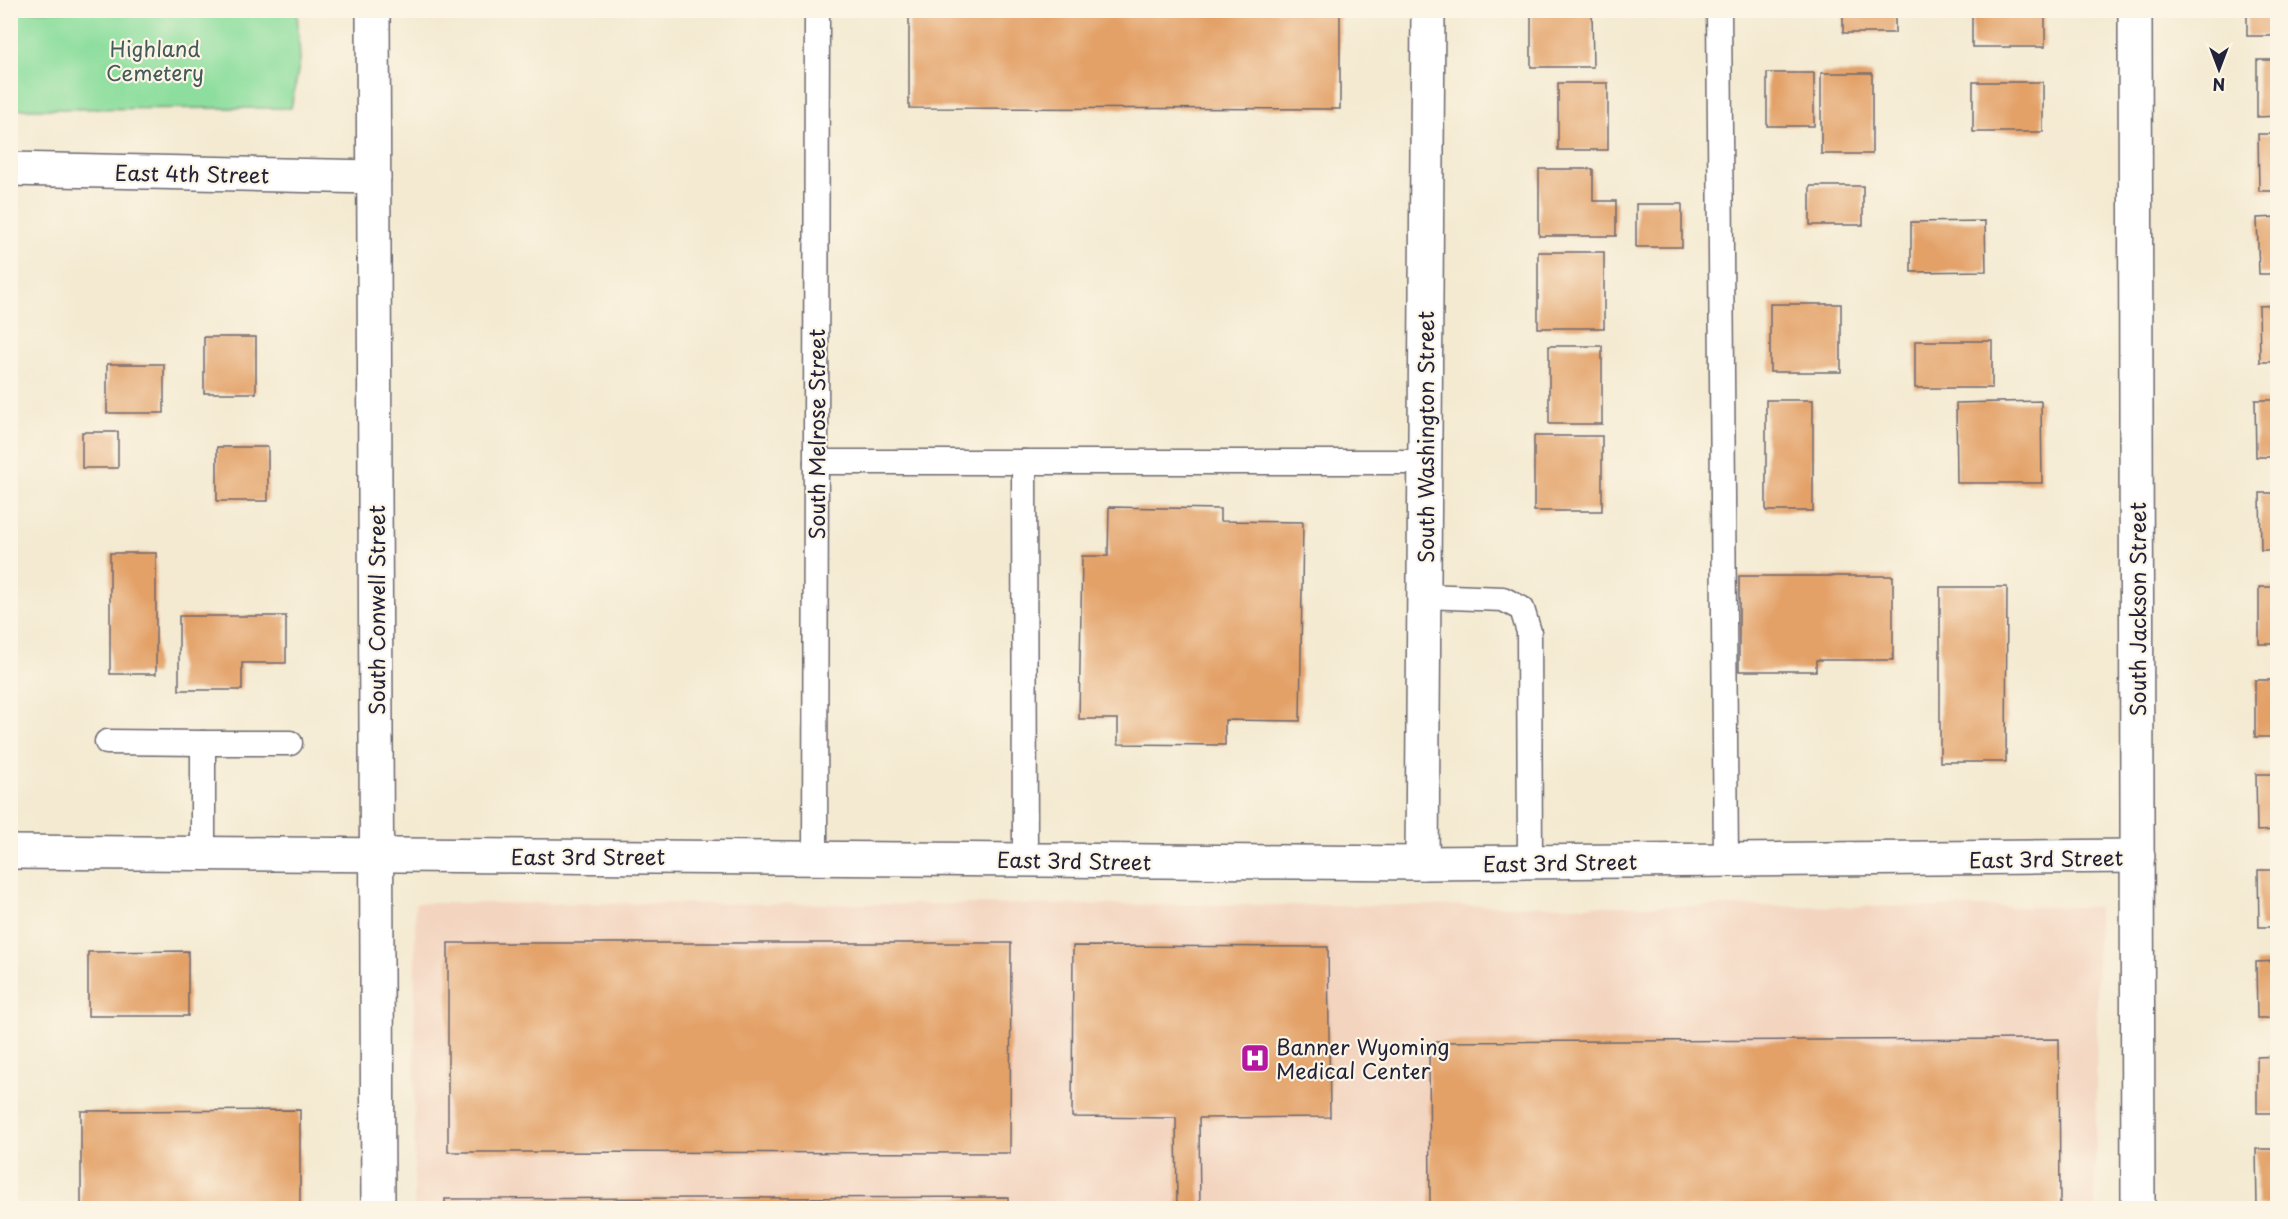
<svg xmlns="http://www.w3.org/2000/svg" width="2288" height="1219" viewBox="0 0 2288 1219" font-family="'Playpen Sans',sans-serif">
  <rect width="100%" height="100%" fill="#fcf5e5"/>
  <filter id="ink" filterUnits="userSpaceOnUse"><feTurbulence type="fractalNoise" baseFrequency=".0167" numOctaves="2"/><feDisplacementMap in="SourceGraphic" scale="12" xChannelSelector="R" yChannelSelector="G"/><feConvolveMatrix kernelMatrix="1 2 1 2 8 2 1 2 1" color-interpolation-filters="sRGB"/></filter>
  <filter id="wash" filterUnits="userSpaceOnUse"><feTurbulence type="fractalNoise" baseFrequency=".008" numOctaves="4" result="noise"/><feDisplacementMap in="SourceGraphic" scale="24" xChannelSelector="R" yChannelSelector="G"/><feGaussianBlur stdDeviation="1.35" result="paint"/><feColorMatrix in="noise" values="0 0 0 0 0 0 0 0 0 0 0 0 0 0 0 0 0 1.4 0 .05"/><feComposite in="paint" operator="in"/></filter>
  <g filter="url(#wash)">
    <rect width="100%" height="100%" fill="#f4ead2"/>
    <polygon fill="#f3d4bf" points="415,903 2098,907 2095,1208 414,1208"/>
    <polygon fill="#8dde9e" stroke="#58806c" stroke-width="1.5" points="10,11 297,11 300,60 291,108 11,109"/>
    <g id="blocks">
      <g fill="#e3a167">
        <polygon points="909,10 1340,10 1340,109 909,108"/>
        <polygon points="1531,10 1592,10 1593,67 1531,67"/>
        <rect x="1843" y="10" width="52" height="23"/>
        <rect x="1972" y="10" width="73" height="37"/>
        <rect x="2247" y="10" width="31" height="26"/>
        <polygon points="2257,60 2278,60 2278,116 2257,117"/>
        <rect x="1767" y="73" width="47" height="53"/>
        <rect x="1821" y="73" width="51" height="81"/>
        <rect x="1973" y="82" width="70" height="50"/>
        <rect x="1558" y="83" width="50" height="67"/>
        <polygon points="2258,134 2278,134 2278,191 2259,191"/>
        <polygon points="1539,169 1593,169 1593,201 1616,201 1616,236 1539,236"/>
        <rect x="1810" y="186" width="53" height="39"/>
        <rect x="1636" y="204" width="46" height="43"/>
        <polygon points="2278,217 2278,274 2259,274 2257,218"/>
        <polygon points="1985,221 1986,271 1911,272 1911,222"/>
        <rect x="1538" y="252" width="66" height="76"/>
        <rect x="1770" y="304" width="71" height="68"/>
        <polygon points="2278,305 2278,362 2260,362 2259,306"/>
        <rect x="204" y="337" width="52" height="56"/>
        <rect x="1915" y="341" width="77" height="47"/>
        <rect x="1549" y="346" width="53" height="78"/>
        <rect x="107" y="364" width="57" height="49"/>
        <rect x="1766" y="400" width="47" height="111"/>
        <polygon points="2255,400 2278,400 2278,457 2256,457"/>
        <polygon points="2041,401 2042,483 1957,483 1956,403"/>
        <rect x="82" y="432" width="36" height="36"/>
        <rect x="1534" y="436" width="68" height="75"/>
        <rect x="217" y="447" width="51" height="54"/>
        <polygon points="2260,493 2278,493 2278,550 2261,550"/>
        <polygon points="1109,507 1220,509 1220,521 1303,522 1300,721 1225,720 1225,745 1118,744 1118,719 1079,719 1082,556 1108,556"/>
        <rect x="110" y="553" width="46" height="121"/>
        <polygon points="1739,576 1893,576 1893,660 1816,660 1816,671 1739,671"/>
        <polygon points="1940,587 2007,587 2006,762 1940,762"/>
        <rect x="2259" y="587" width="19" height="57"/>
        <polygon points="179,616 286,616 286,663 242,663 242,690 179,690"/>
        <rect x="2255" y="680" width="23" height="57"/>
        <polygon points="2256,774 2278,774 2278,830 2257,831"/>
        <polygon points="2258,870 2278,870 2278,927 2259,927"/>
        <polygon points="448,943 1011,943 1010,1153 448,1152"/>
        <polygon points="1073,946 1328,947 1330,1117 1199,1118 1200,1208 1177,1208 1176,1118 1072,1117"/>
        <polygon points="188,951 188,1016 88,1016 88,952"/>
        <polygon points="2278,961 2278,1018 2257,1018 2256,962"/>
        <polygon points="2059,1039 2060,1208 1430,1208 1429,1042"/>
        <polygon points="2278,1056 2278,1113 2257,1113 2257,1057"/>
        <polygon points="300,1110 300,1208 81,1208 81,1111"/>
        <polygon points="2256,1149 2278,1149 2278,1205 2257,1206"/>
        <polygon points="1008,1197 1008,1208 445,1208 445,1199"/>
      </g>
    </g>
  </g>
  <g filter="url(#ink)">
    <use href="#blocks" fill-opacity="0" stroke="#6c6870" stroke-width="1.5"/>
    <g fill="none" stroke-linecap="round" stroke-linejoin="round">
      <g stroke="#6c6870" stroke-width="27">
        <g id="service">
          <polyline points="1719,10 1726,861"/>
          <polyline points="816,462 1425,462"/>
          <polyline points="1024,462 1025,860"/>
          <polyline points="1424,596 1503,599 1522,609 1529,632 1530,863"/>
          <polyline points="107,742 203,743"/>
          <polyline points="203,853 203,743 290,743"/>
          <polyline points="815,858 817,10"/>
        </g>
      </g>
      <g stroke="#6c6870" stroke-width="36">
        <g id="minor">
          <polyline points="373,10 378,1208"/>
          <polyline points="2135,10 2138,1208"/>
          <polyline points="10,169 374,177"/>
          <polyline points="10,852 1422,863 2138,856"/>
          <polyline points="1422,863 1428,10"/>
        </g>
      </g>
      <use href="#service" stroke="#fff" stroke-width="24"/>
      <use href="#minor" stroke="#fff" stroke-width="33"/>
    </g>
  </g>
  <defs>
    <g id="hospital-square" transform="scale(1.5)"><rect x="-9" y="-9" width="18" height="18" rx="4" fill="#b5179e" stroke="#fcf5e5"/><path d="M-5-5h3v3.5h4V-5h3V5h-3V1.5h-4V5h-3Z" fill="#fff"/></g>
  </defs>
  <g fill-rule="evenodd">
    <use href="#hospital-square" x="1255" y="1058"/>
  </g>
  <g text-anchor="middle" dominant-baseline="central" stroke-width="4.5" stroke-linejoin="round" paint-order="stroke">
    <g font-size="21" fill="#425a59" stroke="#fcf5e5">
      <text x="155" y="48">Highland<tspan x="155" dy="24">Cemetery</tspan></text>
    </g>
    <g font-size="21" fill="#22223b" stroke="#fcf5e5">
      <text transform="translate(192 173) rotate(1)">East 4th Street</text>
      <text transform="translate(816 434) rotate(-90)">South Melrose Street</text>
      <text transform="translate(1425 437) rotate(-90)">South Washington Street</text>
      <text transform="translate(2137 609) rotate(-90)">South Jackson Street</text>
      <text transform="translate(376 610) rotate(-90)">South Conwell Street</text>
      <text x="588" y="856">East 3rd Street</text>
      <text transform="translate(2046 858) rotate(-1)">East 3rd Street</text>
      <text transform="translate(1074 860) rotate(1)">East 3rd Street</text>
      <text transform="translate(1560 862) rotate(-1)">East 3rd Street</text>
    </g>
    <g font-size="21" fill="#22223b" stroke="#fcf5e5" text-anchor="start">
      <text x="1276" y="1046">Banner Wyoming<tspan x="1276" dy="24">Medical Center</tspan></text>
    </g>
  </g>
  <rect width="2288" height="1219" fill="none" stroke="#fcf5e5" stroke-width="36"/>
  <g transform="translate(2219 69) rotate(180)" stroke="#fcf5e5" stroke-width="4.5" paint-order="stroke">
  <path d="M0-4.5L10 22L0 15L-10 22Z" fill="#22223b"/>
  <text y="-9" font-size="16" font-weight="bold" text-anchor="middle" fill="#22223b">N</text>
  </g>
</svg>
